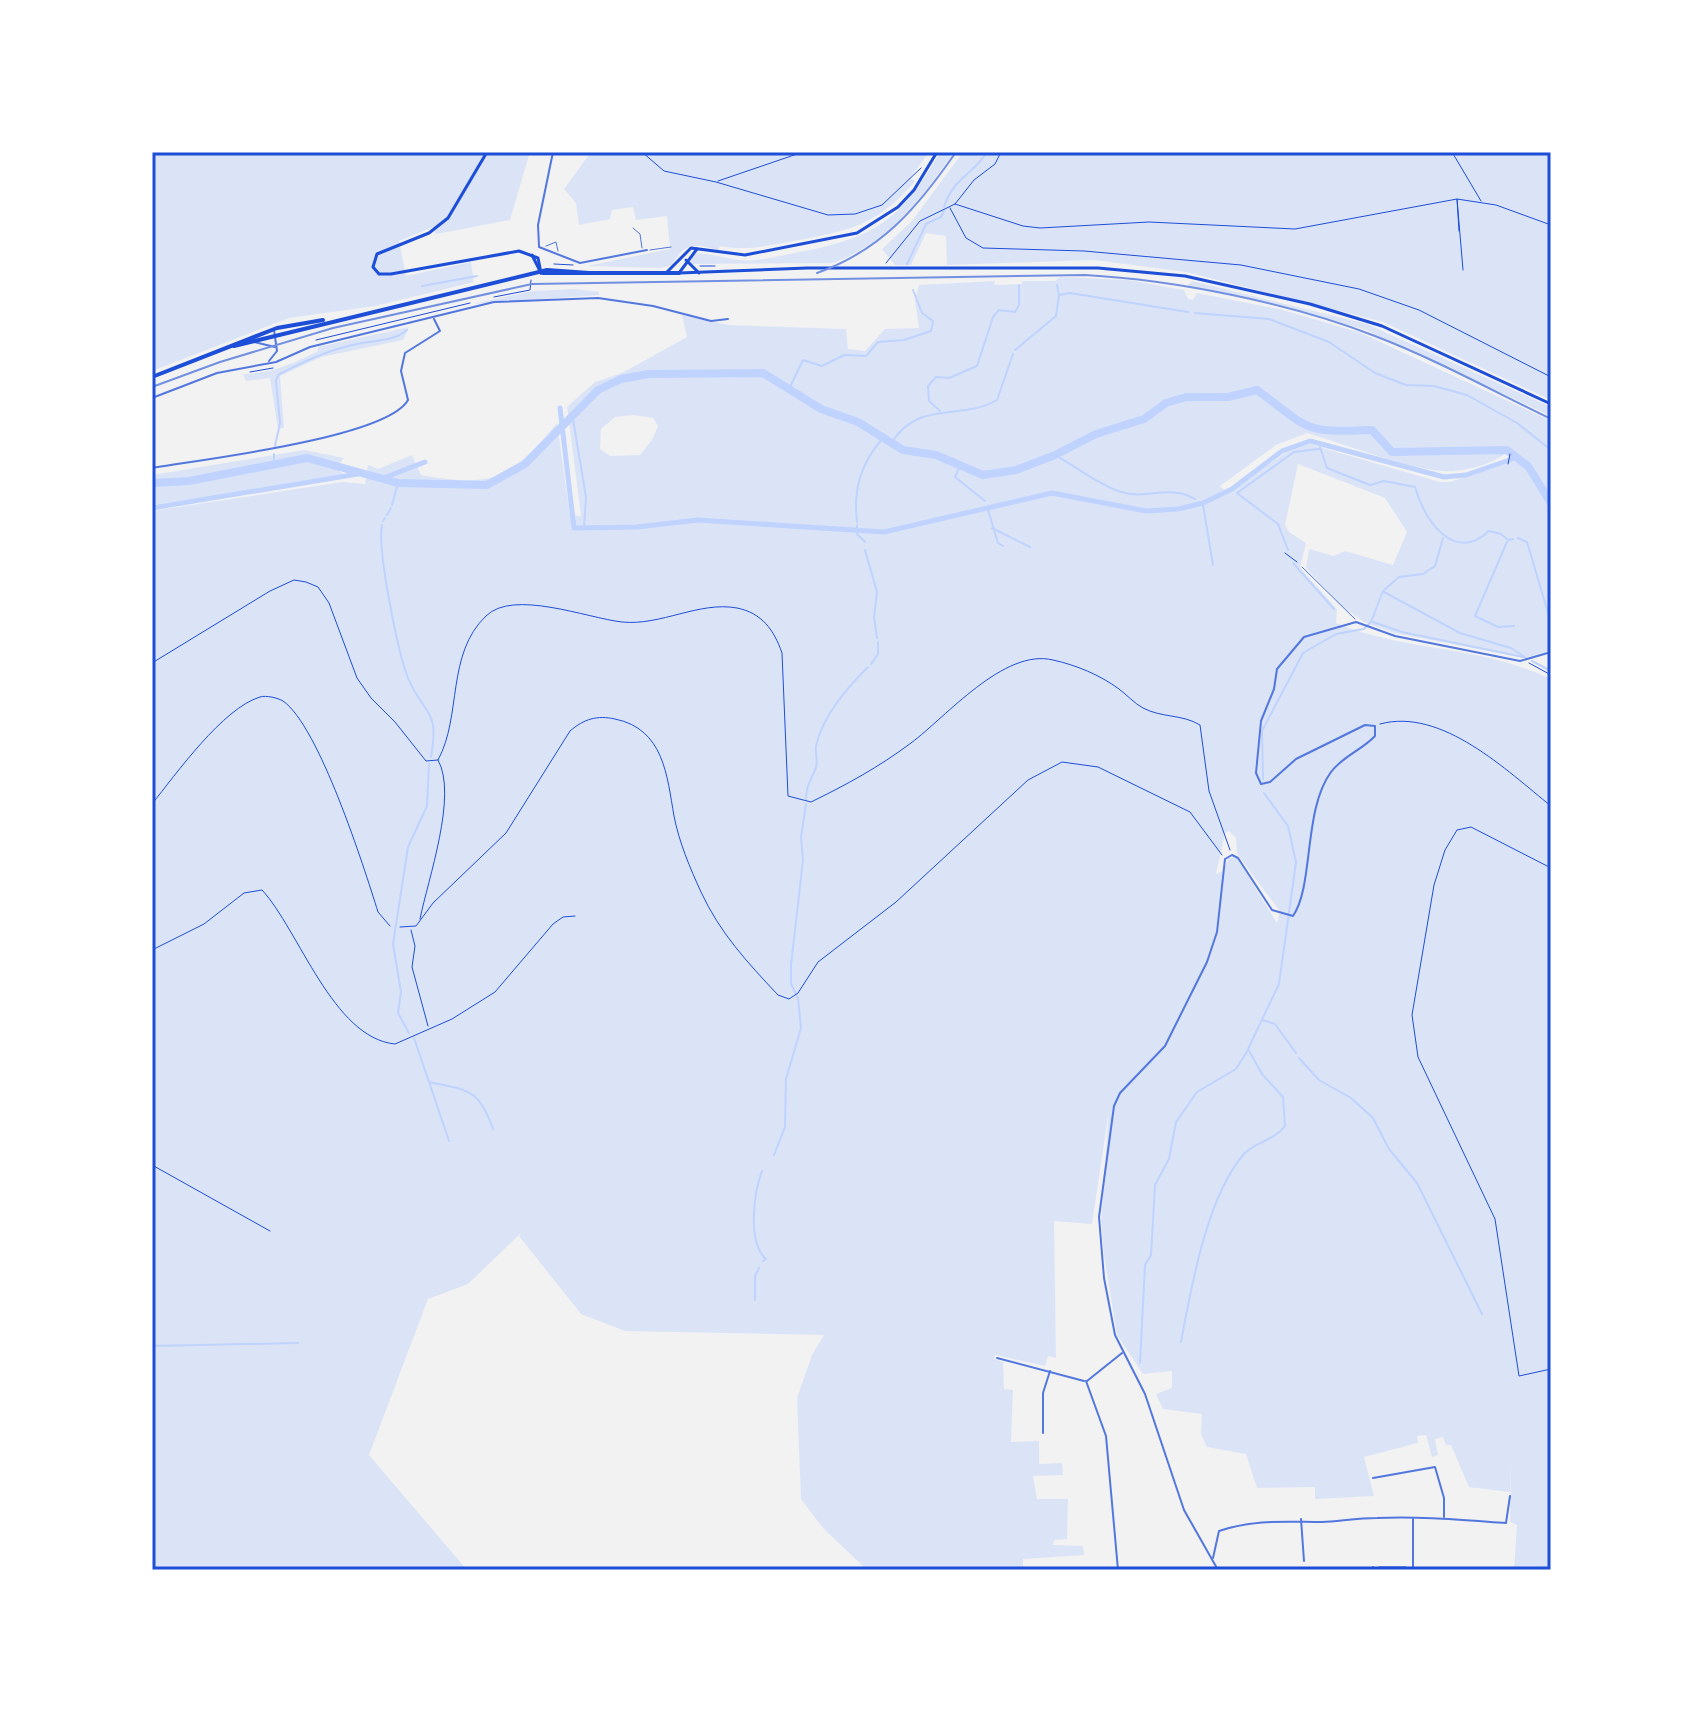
<svg xmlns="http://www.w3.org/2000/svg" width="1703" height="1722" viewBox="0 0 1703 1722" font-family="Rubik,sans-serif">
  <rect width="100%" height="100%" fill="#f2f2f2"/>
  <g fill="#dbe4f7" fill-rule="evenodd">
    <polygon points="152,152 530,152 510,220 436,234 433,227 399,241 406,276 471,262 474,282 375,306 289,318 152,371"/>
    <path d="M591,152H929L910,178L915,181C876,228 845,231 789,242C765,246 743,251 720,246L718,251C697,242 683,243 672,265L661,268L587,266L670,249L667,216L636,220L633,207L612,210L610,219L579,225L576,203L564,189Z"/>
    <path d="M940,152H954C920,199 890,242 833,263L690,264L691,257L698,253C712,254 729,259 739,260C757,262 778,256 795,253C874,238 900,222 940,152Z"/>
    <polygon points="963,152 1551,152 1551,400 1383,322 1186,272 1094,260 947,265 946,236 926,233 911,265 895,265 882,249 912,221"/>
    <path d="M1060,277L1128,280L1184,290L1188,299L1193,300L1197,293L1283,310L1361,333L1551,421V650L1525,658L1394,633L1364,622L1341,606L1306,568L1309,549L1334,556L1345,551L1393,565L1407,532L1385,498L1298,464L1285,525L1289,532L1306,543L1300,568L1337,609L1336,623C1406,652 1480,645 1551,679V1570H1514L1517,1525L1510,1522L1511,1463L1510,1492L1469,1487L1451,1445H1446L1443,1437L1435,1439L1438,1455L1432,1457L1426,1435L1417,1436L1418,1443L1364,1457L1374,1496L1315,1499V1487L1257,1488L1246,1454L1207,1447L1201,1434L1202,1414L1163,1409L1156,1394L1172,1388V1371L1143,1374L1117,1335L1104,1255L1101,1221L1109,1110L1092,1224L1054,1221L1056,1358L1048,1356L1045,1366L995,1355L994,1359L1003,1362L1004,1389L1013,1390L1011,1442L1039,1441V1464L1062,1463L1063,1475L1033,1476L1037,1499H1068L1067,1539L1054,1540L1053,1545L1083,1546L1084,1555L1023,1559V1570H867L823,1528L801,1499L797,1398L812,1355L824,1335L625,1331L581,1314L519,1236L521,1233L468,1284L428,1299L369,1455L467,1570H152V511L342,482L365,484L368,465L378,469L412,455L421,475C496,488 510,479 557,423L570,515L581,516L567,407L595,382L622,373L687,337L682,315L729,325L846,329L848,349L865,351L885,329L919,328L915,301L919,285L995,281L994,285L1022,284V281H1055ZM634,415L653,418L658,426L652,440L640,455L610,456L600,449L601,429L615,417ZM1307,433C1344,444 1406,468 1441,471C1462,473 1498,464 1511,448L1529,465L1527,468L1515,460L1450,482H1440L1309,444L1289,450L1228,493L1220,486L1276,445ZM1229,831L1236,838L1237,854L1280,911L1277,923L1237,858H1229L1223,871L1216,874L1225,833Z"/>
    <polygon points="1192,281 1367,324 1551,407 1551,416 1366,330 1271,303 1186,287"/>
    <polygon points="575,289 599,292 599,295 473,304 532,291"/>
    <path d="M409,327L403,340L321,357L280,376L284,428L278,429L270,378L246,381L243,374C271,373 294,364 318,351V347Z"/>
    <polygon points="304,450 344,458 336,468 346,476 152,505 152,475"/>
  </g>
  <g fill="none" stroke-linecap="round" stroke-linejoin="round">
    <g stroke="#bfd3fe" stroke-width="2">
      <path d="M944,207C953,178 973,175 987,152"/>
      <polyline points="907,264 926,224 941,217 944,211"/>
      <polyline points="1057,285 1059,295"/>
      <polyline points="422,286 477,276"/>
      <polyline points="1195,313 1269,319 1329,342 1375,373 1406,385 1434,386 1467,395 1517,423 1551,450"/>
      <polyline points="1015,350 1056,316 1059,295 1070,293 1188,312"/>
      <polyline points="790,387 803,360 822,366 844,355 866,356 878,342 904,340 931,331 933,321 922,313 913,290"/>
      <polyline points="940,411 929,401 928,386 936,377 949,378 977,366 993,317 999,310 1015,312 1019,305 1019,285"/>
      <polyline points="572,413 586,497 584,528"/>
      <path d="M891,443C921,398 959,422 997,400L1013,354"/>
      <path d="M275,446L280,423L276,381L278,375C302,362 332,349 357,344C374,340 393,342 407,330"/>
      <path d="M1320,447L1327,468L1370,485L1384,481L1415,487C1424,520 1454,564 1489,531L1501,534L1508,540L1513,539"/>
      <path d="M1055,455C1075,466 1099,485 1121,492C1147,500 1170,484 1195,499"/>
      <polyline points="274,462 274,454"/>
      <polyline points="960,466 955,477 985,501"/>
      <polyline points="1543,492 1551,512"/>
      <polyline points="392,505 398,483"/>
      <polyline points="1203,505 1213,565"/>
      <polyline points="988,510 998,543 1003,546"/>
      <polyline points="387,515 391,508"/>
      <polyline points="383,521 385,518"/>
      <path d="M857,522C853,489 861,463 883,438"/>
      <path d="M382,525C377,549 398,653 408,678C424,716 440,708 431,757"/>
      <polyline points="857,525 857,534 865,542"/>
      <polyline points="992,528 1030,547"/>
      <polyline points="1518,538 1527,542 1551,623"/>
      <polyline points="1507,542 1475,616 1498,627 1514,626"/>
      <polyline points="865,550 877,592 874,617 877,638"/>
      <polyline points="1288,550 1278,524 1237,493 1294,452 1319,449"/>
      <polyline points="1293,563 1334,609"/>
      <polyline points="1384,592 1460,633 1511,648 1526,658"/>
      <polyline points="1373,622 1402,632 1523,657"/>
      <polyline points="1532,661 1551,671"/>
      <polyline points="871,664 878,654 878,642"/>
      <polyline points="1263,779 1262,731 1303,653 1336,634 1364,629 1371,622 1383,591 1399,577 1423,574 1435,566 1443,538"/>
      <path d="M806,800C806,786 810,782 815,770C819,764 815,754 816,746C823,715 847,688 868,667"/>
      <polyline points="1262,1020 1275,1024 1296,1053"/>
      <polyline points="409,1033 398,1013 401,992 393,944 408,847 427,806 429,764"/>
      <path d="M414,1038L429,1082C468,1091 478,1087 493,1129"/>
      <polyline points="1299,1058 1319,1080 1351,1098 1373,1118 1389,1149 1417,1183 1482,1314"/>
      <polyline points="429,1082 449,1141"/>
      <polyline points="774,1155 785,1127 786,1079 801,1028 798,998 791,984 791,965 803,860 801,837 806,804"/>
      <path d="M762,1171C754,1192 747,1242 766,1259L763,1261"/>
      <polyline points="755,1300 755,1276 759,1268"/>
      <path d="M1181,1342C1191,1288 1207,1196 1244,1154C1255,1142 1275,1140 1285,1126L1283,1097L1262,1074L1248,1049L1279,984L1296,862L1288,826L1264,793"/>
      <polyline points="152,1346 298,1343"/>
      <polyline points="1140,1363 1145,1265 1151,1255 1155,1185 1169,1159 1176,1122 1197,1092 1236,1069 1248,1050"/>
    </g>
    <g stroke="#bfd3fe" stroke-width="5">
      <polyline points="560,408 574,528 637,527 698,520 884,532 1052,493 1146,511 1178,509 1203,503 1232,489 1282,451 1310,441 1444,477 1466,475 1518,457"/>
      <polyline points="386,477 425,462"/>
      <polyline points="152,508 358,474"/>
    </g>
    <path stroke="#bfd3fe" stroke-width="8" d="M152,483L189,481L307,458L398,483L487,485L525,464L598,390L621,379L648,374L763,373L821,409L858,422L903,450L936,455L983,475L1016,470L1055,455L1096,434L1144,419L1166,403L1186,397H1228L1257,390C1311,430 1302,433 1372,430L1392,452L1507,450L1528,466L1551,503"/>
    <g stroke="#1d4ed8" stroke-width="1">
      <polyline points="642,152 664,171 716,182 828,215 855,214 882,205 921,168"/>
      <polyline points="1452,152 1481,201"/>
      <polyline points="718,181 803,152"/>
      <polyline points="955,204 1023,226 1040,228 1149,222 1295,229 1457,199 1496,205 1551,225"/>
      <polyline points="950,208 966,238 983,248 1084,251 1241,265 1359,289 1419,310 1551,377"/>
      <polyline points="1459,231 1457,199 1463,270"/>
      <polyline points="886,263 920,221 955,204 974,180 995,164 1001,152"/>
      <polyline points="554,264 573,265"/>
      <polyline points="700,266 715,266"/>
      <polyline points="494,297 530,290 531,280"/>
      <polyline points="316,340 470,303"/>
      <polyline points="250,372 273,368"/>
      <polyline points="1508,464 1510,454"/>
      <polyline points="1285,553 1297,562"/>
      <path d="M152,663L270,591L294,580L306,582L318,587L329,603L357,678L371,698L395,722L426,761L438,760C462,716 446,654 486,616C513,589 587,618 622,622C661,626 699,601 737,608C762,613 774,630 782,653L788,796L811,802C846,785 879,767 911,743C946,717 1004,648 1053,660C1076,665 1100,675 1119,689C1127,695 1134,703 1143,708C1162,718 1182,714 1200,725L1209,791L1230,850"/>
      <polyline points="1529,663 1551,675"/>
      <path d="M1380,724C1442,707 1507,771 1551,806"/>
      <path d="M152,804C176,774 223,708 260,697C266,695 278,698 283,701C319,726 364,867 378,912L390,926"/>
      <polyline points="1551,868 1471,827 1457,830 1445,850 1434,885 1412,1015 1418,1057 1495,1219 1519,1376 1551,1369"/>
      <path d="M420,919C428,879 458,795 438,760"/>
      <path d="M400,927L416,926L433,903L506,833L570,731C584,719 597,715 615,719C664,729 667,776 674,816C679,842 690,868 701,892C720,933 747,962 778,995L789,999L798,993L818,962L896,902L1028,780L1062,762L1098,767L1190,812L1222,855"/>
      <polyline points="411,930 415,946 412,967 428,1026"/>
      <path d="M152,950L204,924L244,893L262,890C299,930 333,1038 395,1044L452,1019L495,992L553,924L563,917L575,916"/>
      <polyline points="152,1165 270,1231"/>
      <polyline points="1379,1567 1406,1567"/>
    </g>
    <g stroke="#5277de" stroke-width="1">
      <polyline points="633,228 640,234 642,248"/>
      <polyline points="546,246 556,242 558,251"/>
      <polyline points="650,250 671,247"/>
      <polyline points="1302,567 1355,619"/>
    </g>
    <g stroke="#5277de" stroke-width="2">
      <polyline points="539,246 538,225 553,152"/>
      <polyline points="539,247 580,263 647,250"/>
      <polyline points="254,342 275,347"/>
      <polyline points="269,361 277,351 274,330"/>
      <polyline points="152,398 217,373 276,362 310,347 494,302 598,298 653,306 711,321 728,319"/>
      <path d="M152,468C199,460 387,438 408,400L401,371L405,353L440,331L434,319"/>
      <polyline points="997,1358 1084,1381"/>
      <polyline points="1086,1381 1106,1436 1118,1570"/>
      <polyline points="1087,1381 1122,1353"/>
      <polyline points="1043,1433 1043,1393 1050,1371"/>
      <polyline points="1373,1478 1435,1467 1444,1498 1444,1517"/>
      <polyline points="1301,1519 1304,1561"/>
      <path d="M1213,1558L1219,1531C1255,1519 1286,1522 1322,1522C1340,1521 1359,1518 1377,1518C1420,1516 1463,1520 1506,1523L1510,1496"/>
      <path d="M1218,1570L1184,1510L1145,1394L1115,1335L1104,1278L1099,1217L1114,1106L1120,1093L1165,1046L1207,962L1217,932L1225,859L1232,855L1238,858L1272,910L1293,916C1314,886 1303,810 1331,772C1343,756 1362,750 1375,736V726L1365,725L1296,759L1270,782L1261,784L1256,773L1261,721L1274,689L1277,669L1304,637L1356,622L1395,636L1520,661L1551,652"/>
      <polyline points="1328,1570 1335,1570"/>
      <polyline points="1373,1570 1373,1567"/>
      <polyline points="1413,1570 1413,1519"/>
    </g>
    <g stroke="#1d4ed8" stroke-width="3">
      <polyline points="487,152 448,218 429,233 377,254 373,267 379,274 391,274 519,251 538,258 541,273"/>
      <polyline points="532,255 541,273"/>
      <polyline points="686,260 699,273"/>
      <polyline points="667,272 691,248 745,255 857,233 898,207 914,190 937,152"/>
      <polyline points="679,273 807,268 1098,268 1185,276 1310,304 1382,326 1551,404"/>
      <polyline points="679,273 697,249"/>
    </g>
    <g stroke="#1d4ed8" stroke-width="4">
      <polyline points="543,273 679,273"/>
      <polyline points="234,346 547,270 589,273"/>
      <polyline points="152,377 277,328 323,320"/>
    </g>
    <g stroke="#7290e2" stroke-width="2">
      <path d="M817,273C882,250 918,207 956,152"/>
      <path d="M152,387L220,362L333,328L532,284L1085,275C1176,280 1290,303 1375,336C1435,359 1493,391 1551,419"/>
    </g>
  </g>
  <rect width="1703" height="1722" fill="none" stroke="#ffffff" stroke-width="308"/>
  <rect x="154" y="154" width="1395" height="1414" fill="none" stroke="#1d4ed8" stroke-width="3"/>
</svg>
